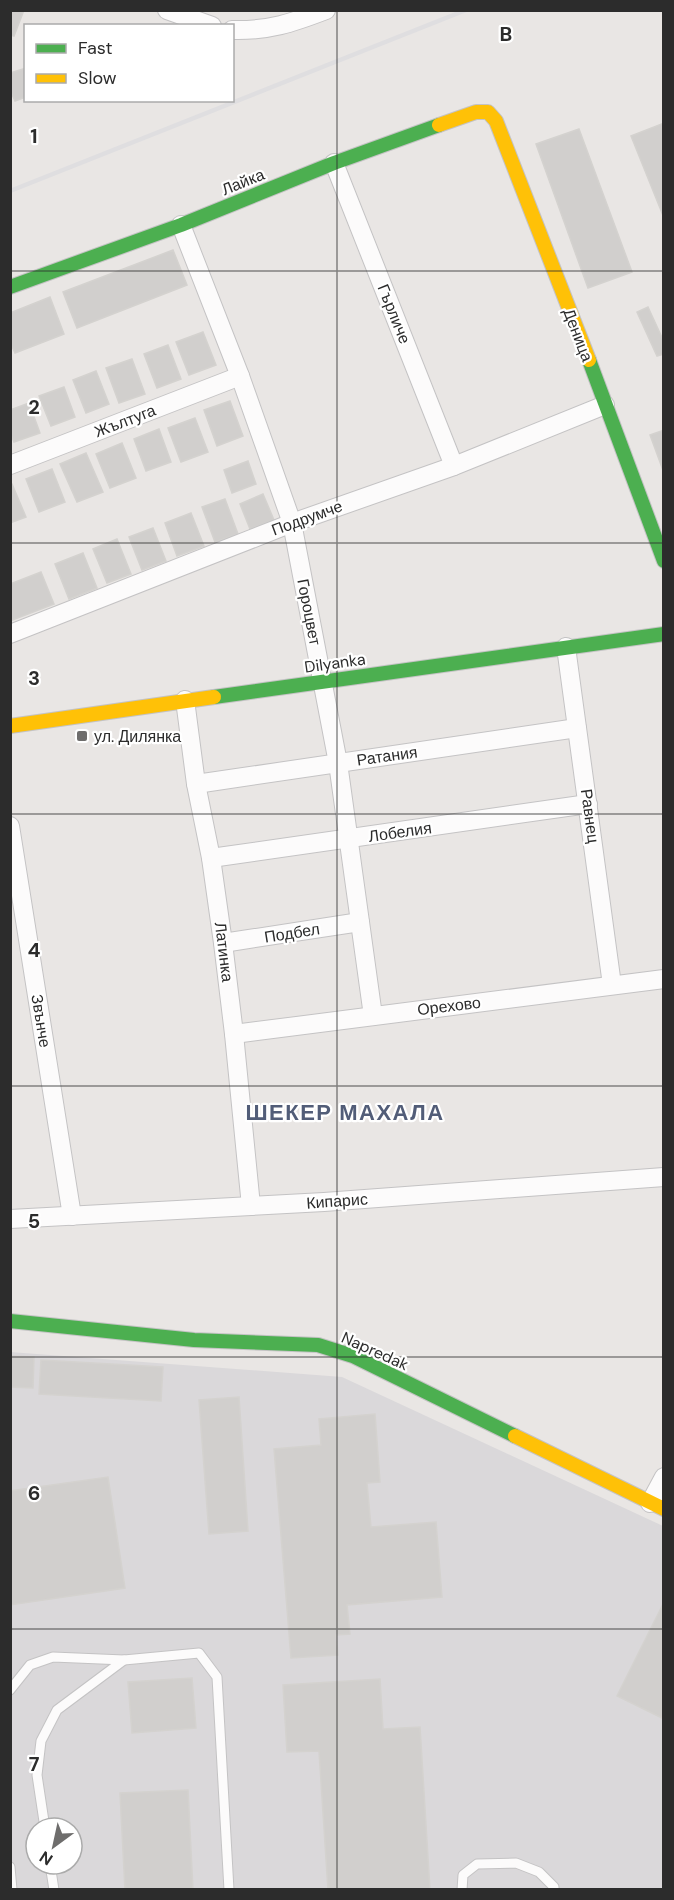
<svg xmlns="http://www.w3.org/2000/svg" width="674" height="1900" viewBox="0 0 674 1900" font-family="'DM Sans',sans-serif">
  <rect width="100%" height="100%" fill="#e9e6e4"/>
  <path fill="#dad8da" fill-rule="evenodd" d="M10,1352L342,1377L663,1526V1889H11ZM36,1828H72V1864H36Z"/>
  <g fill="#d1cfcd" stroke="#d4d2cf" stroke-width="1.5">
    <polygon points="10,10 24,10 14,36 10,35"/>
    <polygon points="26,68 26,97 15,101 10,90 10,73"/>
    <polygon points="664,123 664,218 631,136"/>
    <polygon points="579,129 632,272 588,288 536,144"/>
    <polygon points="173,250 187,285 77,328 63,292"/>
    <polygon points="50,297 64,334 15,353 10,342 10,313"/>
    <polygon points="648,307 664,342 664,354 657,356 637,312"/>
    <polygon points="203,332 216,365 189,375 176,342"/>
    <polygon points="168,345 181,379 157,388 144,354"/>
    <polygon points="132,359 145,394 119,403 106,368"/>
    <polygon points="96,371 109,404 86,413 73,380"/>
    <polygon points="64,387 75,417 51,426 39,396"/>
    <polygon points="230,401 243,436 217,446 204,410"/>
    <polygon points="29,403 40,433 14,442 10,432 10,410"/>
    <polygon points="195,418 208,452 181,462 168,428"/>
    <polygon points="159,429 171,462 146,471 134,439"/>
    <polygon points="664,430 664,473 650,435"/>
    <polygon points="122,443 136,478 110,488 96,454"/>
    <polygon points="86,453 103,492 77,502 60,464"/>
    <polygon points="248,461 256,484 232,493 224,470"/>
    <polygon points="52,469 65,502 39,512 26,479"/>
    <polygon points="10,484 12,484 26,517 10,523"/>
    <polygon points="263,494 274,520 250,529 240,504"/>
    <polygon points="225,499 238,534 215,542 202,507"/>
    <polygon points="191,513 204,546 177,556 165,523"/>
    <polygon points="153,528 166,561 142,570 129,537"/>
    <polygon points="117,539 131,574 107,583 93,549"/>
    <polygon points="83,553 97,588 69,599 55,564"/>
    <polygon points="41,572 54,604 10,621 10,584"/>
    <polygon points="10,1356 34,1357 33,1388 10,1387"/>
    <polygon points="41,1360 163,1367 161,1401 39,1394"/>
    <polygon points="239,1397 248,1531 209,1534 199,1400"/>
    <polygon points="375,1414 380,1482 367,1483 371,1527 436,1522 442,1597 347,1605 350,1634 336,1635 338,1655 291,1658 274,1449 321,1445 319,1419"/>
    <polygon points="108,1477 125,1588 10,1605 10,1491"/>
    <polygon points="664,1602 664,1719 617,1696"/>
    <polygon points="192,1678 196,1728 132,1733 128,1682"/>
    <polygon points="380,1679 383,1729 420,1727 430,1890 328,1890 319,1751 287,1752 283,1685"/>
    <polygon points="188,1790 193,1890 125,1890 120,1793"/>
  </g>
  <g fill="none" stroke-linecap="round" stroke-linejoin="round">
    <g stroke="#c4c3c4" stroke-width="11">
      <g id="lane">
        <polyline points="10,1690 30,1665 53,1657 124,1660 199,1653 217,1677 229,1890"/>
        <polyline points="45,1828 37,1775 41,1741 57,1710 124,1660"/>
        <polyline points="50,1864 54,1890"/>
        <polyline points="10,1867 12,1890"/>
        <polyline points="462,1890 463,1875 477,1864 516,1863 539,1872 554,1887 554,1890"/>
      </g>
    </g>
    <g stroke="#c4c3c4" stroke-width="20">
      <g id="street">
        <polyline points="167,10 212,26"/>
        <path d="M232,30C269,31 292,23 326,10"/>
        <polyline points="334,163 454,466"/>
        <polyline points="181,225 240,376 292,523 338,763 373,1016"/>
        <polyline points="10,465 240,376"/>
        <polyline points="10,634 292,523 454,466 605,405"/>
        <polyline points="566,647 612,985"/>
        <polyline points="185,700 196,784 211,858 223,943 234,1034 251,1206"/>
        <polyline points="196,784 577,728"/>
        <polyline points="10,826 72,1216"/>
        <polyline points="211,858 588,804"/>
        <polyline points="223,943 360,922"/>
        <polyline points="234,1034 664,979"/>
        <polyline points="10,1219 324,1202 664,1177"/>
        <polyline points="650,1503 664,1477"/>
      </g>
    </g>
    <g stroke="#c4c3c4" stroke-width="16">
      <g id="fast">
        <polyline points="10,287 181,225 334,163 439,125"/>
        <polyline points="589,360 664,561"/>
        <polyline points="214,697 664,634"/>
        <polyline points="10,1321 194,1340 318,1345 353,1356 515,1436"/>
      </g>
    </g>
    <g stroke="#c4c3c4" stroke-width="16">
      <g id="slow">
        <polyline points="439,125 476,112 488,112 496,121 589,360"/>
        <polyline points="10,726 214,697"/>
        <polyline points="515,1436 664,1509"/>
      </g>
    </g>
    <use href="#lane" stroke="#fcfbfb" stroke-width="9"/>
    <use href="#street" stroke="#fcfbfb" stroke-width="18"/>
    <use href="#fast" stroke="#4caf50" stroke-width="14"/>
    <use href="#slow" stroke="#ffc107" stroke-width="14"/>
    <polyline stroke="#dfdee0" stroke-width="4.5" points="10,191 466,10"/>
  </g>
  <path fill="none" stroke="#2c2c2c" stroke-width="1.5" stroke-opacity="0.55" d="M337,10V1890M10,271H664M10,543H664M10,814H664M10,1086H664M10,1357H664M10,1629H664"/>
  <rect fill="#6e6d6c" stroke="#fff" stroke-width="2" x="76" y="730" width="12" height="12" rx="3"/>
  <g text-anchor="middle" dominant-baseline="central" stroke-width="4.5" stroke-linejoin="round" paint-order="stroke">
    <g font-size="16" fill="#2c2c2c" stroke="#fff">
      <text transform="translate(243 182) rotate(-22)">Лайка</text>
      <text transform="translate(394 314) rotate(68)">Гърличе</text>
      <text transform="translate(578 335) rotate(69)">Деница</text>
      <text transform="translate(125 421) rotate(-21)">Жълтуга</text>
      <text transform="translate(307 518) rotate(-20)">Подрумче</text>
      <text transform="translate(309 612) rotate(79)">Гороцвет</text>
      <text transform="translate(335 663) rotate(-8)">Dilyanka</text>
      <text transform="translate(387 756) rotate(-8)">Ратания</text>
      <text transform="translate(590 816) rotate(82)">Равнец</text>
      <text transform="translate(400 832) rotate(-8)">Лобелия</text>
      <text transform="translate(292 933) rotate(-9)">Подбел</text>
      <text transform="translate(224 952) rotate(83)">Латинка</text>
      <text transform="translate(449 1006) rotate(-7)">Орехово</text>
      <text transform="translate(41 1021) rotate(81)">Звънче</text>
      <text transform="translate(337 1201) rotate(-4)">Кипарис</text>
      <text transform="translate(375 1351) rotate(24)">Napredak</text>
    </g>
    <g font-size="16" fill="#2c2c2c" stroke="#fff" text-anchor="start">
      <text x="94" y="736">ул. Дилянка</text>
    </g>
    <g font-size="22" font-weight="bold" letter-spacing="1.5" fill="#525d78" stroke="#fff">
      <text x="345" y="1112">ШЕКЕР МАХАЛА</text>
    </g>
  </g>
  <g font-size="20" text-anchor="middle" font-weight="bold" fill="#2c2c2c" stroke="#fff" stroke-width="4.5" stroke-linejoin="round" paint-order="stroke">
    <text x="506" y="41">B</text>
    <text x="34" y="143">1</text>
    <text x="34" y="414">2</text>
    <text x="34" y="685">3</text>
    <text x="34" y="957">4</text>
    <text x="34" y="1228">5</text>
    <text x="34" y="1500">6</text>
    <text x="34" y="1771">7</text>
  </g>
  <rect width="674" height="1900" fill="none" stroke="#2c2c2c" stroke-width="24"/>
  <rect x="24" y="24" width="210" height="78" fill="#ffffff" stroke="#ababab" stroke-width="1.5"/>
  <rect x="36" y="44" width="30" height="9" fill="#4caf50" stroke="#ababab" stroke-width="1.5"/>
  <text x="78" y="54" font-size="18" fill="#2c2c2c">Fast</text>
  <rect x="36" y="74" width="30" height="9" fill="#ffc107" stroke="#ababab" stroke-width="1.5"/>
  <text x="78" y="84" font-size="18" fill="#2c2c2c">Slow</text>
  <g transform="translate(54 1846) rotate(213)"><circle r="28" fill="#ffffff" stroke="#ababab" stroke-width="1.5"/>
  <path d="M0-4.5L10 22L0 15L-10 22Z" fill="#6e6d6c"/>
  <text y="-9" font-size="16" font-weight="bold" text-anchor="middle" fill="#2c2c2c">N</text>
  </g>
</svg>
